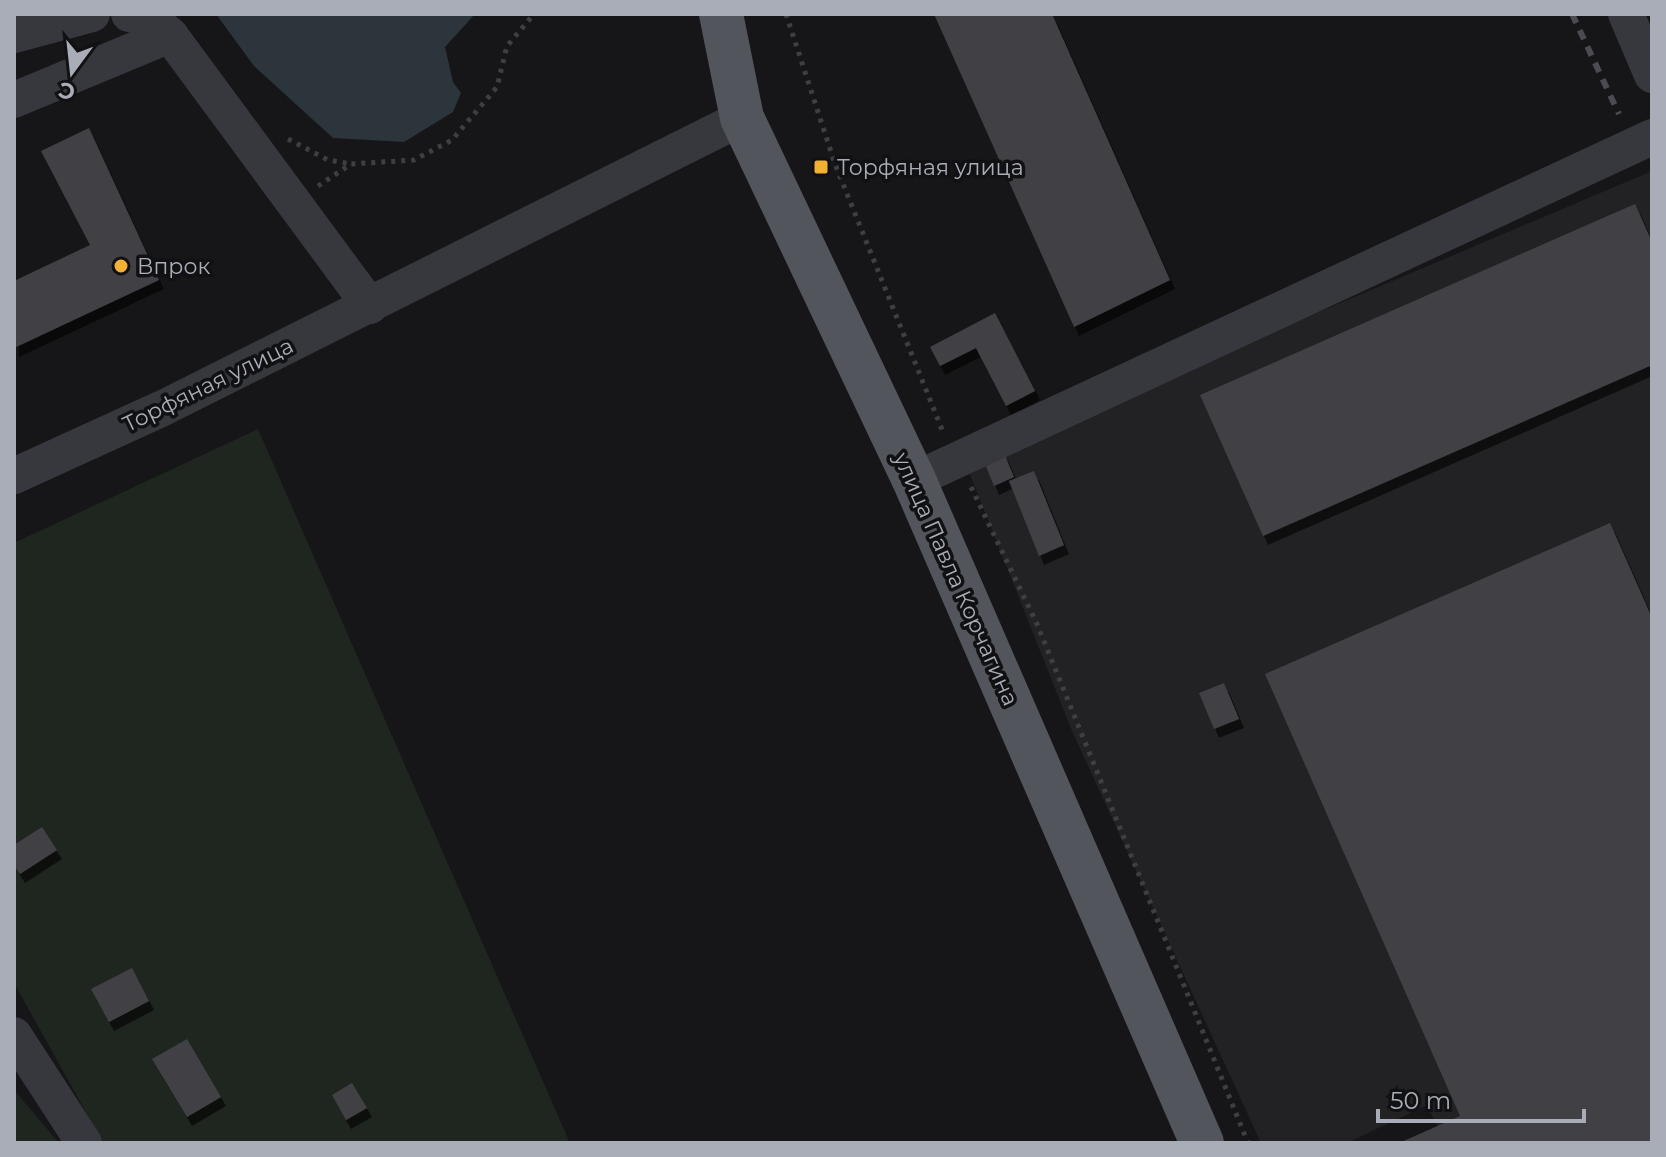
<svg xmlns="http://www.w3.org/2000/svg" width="1666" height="1157" viewBox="0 0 1666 1157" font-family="Montserrat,sans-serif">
  <defs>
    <filter id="shadow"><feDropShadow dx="5" dy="9" stdDeviation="0" flood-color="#0009"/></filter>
  </defs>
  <rect width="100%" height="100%" fill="#161618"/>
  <polygon fill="#222225" points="1652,171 1652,1143 1446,1143 1427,1105 1347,1143 1261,1143 1072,731 965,462"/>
  <g fill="#1e261f">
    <polygon points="258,429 570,1143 103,1143 14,983 14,543"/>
    <polygon points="14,1090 59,1143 14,1143"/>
  </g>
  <polygon fill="#2c353c" points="216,14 475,14 445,47 453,82 461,93 453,112 404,142 333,138 254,66"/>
  <g fill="#404145" filter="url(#shadow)">
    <polygon points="934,14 1052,14 1170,280 1074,327"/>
    <polygon points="89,128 159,280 14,348 14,281 90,245 41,151"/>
    <polygon points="1635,204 1652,242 1652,365 1263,536 1200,395"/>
    <polygon points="995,313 1035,391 1006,406 976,348 940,366 930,347"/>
    <polygon points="1003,451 1014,477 994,486 983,459"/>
    <polygon points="1034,471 1064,545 1039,556 1009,481"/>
    <polygon points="1610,523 1652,618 1652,1143 1399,1143 1460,1116 1265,674"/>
    <polygon points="1224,683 1239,719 1214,729 1199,693"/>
    <polygon points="42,827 57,850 20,874 14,865 14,845"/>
    <polygon points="132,968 149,1001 109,1022 91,989"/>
    <polygon points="187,1039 221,1097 187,1117 152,1059"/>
    <polygon points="352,1083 367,1108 346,1120 332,1095"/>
  </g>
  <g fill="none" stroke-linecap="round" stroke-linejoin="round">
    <g stroke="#3d3f44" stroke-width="5" stroke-dasharray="4 6" stroke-linecap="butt">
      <polyline points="786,14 835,164 943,432"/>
      <polyline points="288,139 328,160 351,164"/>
      <polyline points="318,186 351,164 414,160 452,140 497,87 507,46 534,14"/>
      <polyline points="971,487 1037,624 1248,1143"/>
    </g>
    <g stroke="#37383d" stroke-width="36">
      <polyline points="129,14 151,19 170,35 370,306"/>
      <polyline points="1626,14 1652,75"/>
      <polyline points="14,35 92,14"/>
      <polyline points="14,100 170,35"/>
      <polyline points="14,476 163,408 742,118"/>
      <polyline points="914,480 1652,137"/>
      <polyline points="14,1035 84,1143"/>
    </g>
    <polyline stroke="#53555c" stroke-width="44" points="721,14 742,118 914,480 1202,1143"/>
    <polyline stroke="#4a4c52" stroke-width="6" stroke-dasharray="10 8" stroke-linecap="butt" points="1572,14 1619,114"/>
  </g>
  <g fill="#f2b134" stroke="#111113" stroke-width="3">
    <rect x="813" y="159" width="16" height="16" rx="4"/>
    <circle cx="121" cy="266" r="8"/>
  </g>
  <g text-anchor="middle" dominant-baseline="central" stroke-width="7" stroke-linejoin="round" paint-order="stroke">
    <g font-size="22" fill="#a8adb8" stroke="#111113" text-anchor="start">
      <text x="837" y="167">Торфяная улица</text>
      <text x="137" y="266">Впрок</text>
    </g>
    <g font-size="22" fill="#a8adb8" stroke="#111113">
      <text transform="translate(208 385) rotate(-26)">Торфяная улица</text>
      <text transform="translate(956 579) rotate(66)">улица Павла Корчагина</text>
    </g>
  </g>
  <rect width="1666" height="1157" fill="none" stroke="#a8adb8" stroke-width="32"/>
  <g transform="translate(72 72) rotate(195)" stroke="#111113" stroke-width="6" paint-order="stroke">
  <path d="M0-6L14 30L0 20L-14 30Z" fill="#a8adb8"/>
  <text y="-12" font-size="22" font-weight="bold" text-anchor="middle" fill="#a8adb8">С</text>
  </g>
  <path d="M1378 1109v12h206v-12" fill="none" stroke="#a8adb8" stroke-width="4"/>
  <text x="1390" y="1109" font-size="24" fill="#a8adb8" stroke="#111113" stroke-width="6" paint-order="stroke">50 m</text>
</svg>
